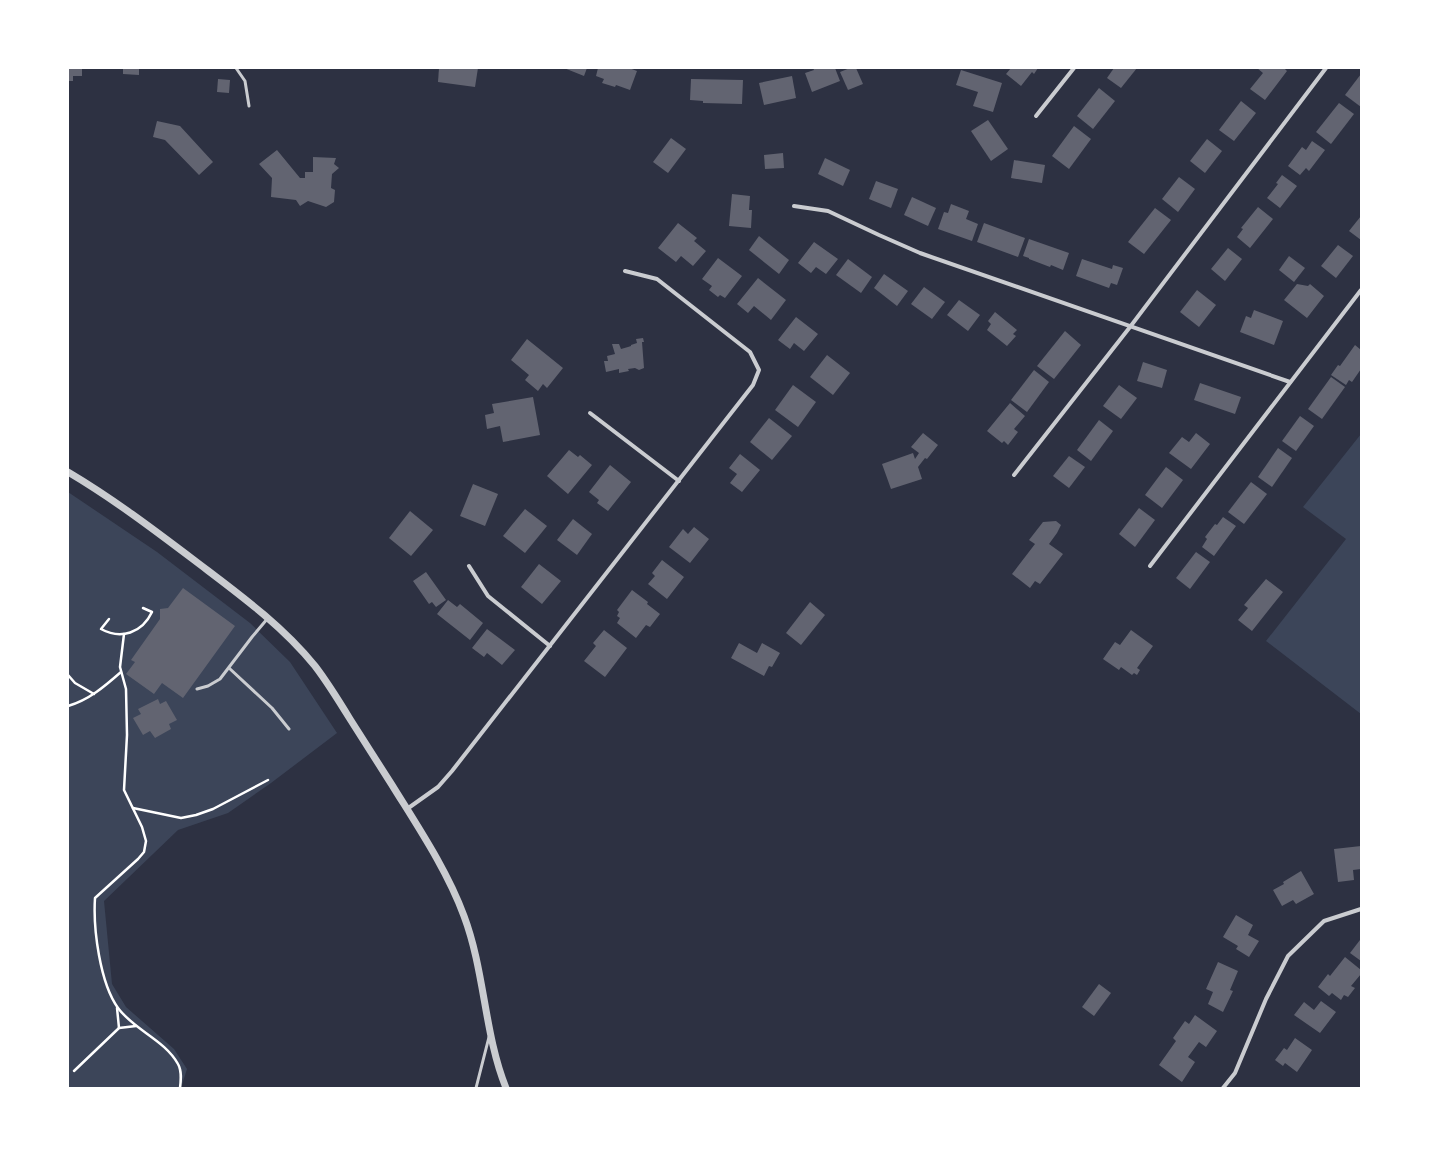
<svg xmlns="http://www.w3.org/2000/svg" width="1429" height="1156" viewBox="0 0 1429 1156" font-family="'Noto Sans',sans-serif">
  <rect width="100%" height="100%" fill="#2d3142"/>
  <g fill="#3c4559">
    <polygon points="1361,434 1361,714 1266,641 1346,539 1303,507"/>
    <polygon points="68,492 157,552 250,623 290,662 337,733 271,783 228,813 178,830 104,901 112,984 126,1007 174,1049 187,1069 181,1088 68,1088"/>
  </g>
  <g fill="#626471">
    <polygon points="68,68 82,68 82,76 73,76 73,81 68,81"/>
    <polygon points="123,68 139,68 139,75 123,74"/>
    <polygon points="439,68 478,68 475,87 438,82"/>
    <polygon points="564,68 587,68 584,76"/>
    <polygon points="598,68 629,68 637,71 630,90 616,85 615,87 602,83 604,79 596,76"/>
    <polygon points="813,68 835,68 840,81 812,92 805,73 814,70"/>
    <polygon points="850,68 856,68 863,84 848,90 840,72"/>
    <polygon points="1011,68 1038,68 1034,74 1032,72 1021,86 1006,74"/>
    <polygon points="1114,68 1137,68 1121,88 1107,78"/>
    <polygon points="1257,68 1284,68 1287,71 1265,100 1250,89 1263,73"/>
    <polygon points="961,70 1002,83 993,112 973,106 978,92 956,85"/>
    <polygon points="1361,74 1361,107 1345,95"/>
    <polygon points="792,76 796,98 764,105 759,83"/>
    <polygon points="218,79 230,80 229,93 217,92"/>
    <polygon points="691,79 743,80 742,104 703,103 703,101 690,100"/>
    <polygon points="1099,88 1115,101 1093,129 1077,116"/>
    <polygon points="1241,101 1256,113 1234,141 1219,130"/>
    <polygon points="1339,103 1354,114 1331,144 1316,132"/>
    <polygon points="988,120 1008,149 991,161 971,131"/>
    <polygon points="157,121 180,126 213,162 199,175 165,140 153,137"/>
    <polygon points="1074,126 1091,139 1069,169 1052,156"/>
    <polygon points="671,138 686,149 668,173 653,162"/>
    <polygon points="1207,139 1222,151 1205,173 1190,161"/>
    <polygon points="1312,141 1325,150 1309,171 1306,168 1300,175 1288,166 1302,147 1306,150"/>
    <polygon points="277,150 300,178 305,178 305,172 313,172 313,157 336,158 334,164 339,168 332,174 331,188 335,190 334,202 326,207 308,201 300,206 296,200 271,197 272,178 259,164"/>
    <polygon points="783,153 784,168 765,169 764,155"/>
    <polygon points="825,158 850,170 843,186 818,174"/>
    <polygon points="1014,160 1045,165 1042,183 1011,178"/>
    <polygon points="1282,175 1297,186 1280,208 1267,198 1278,184 1276,183"/>
    <polygon points="1179,177 1195,189 1178,212 1162,199"/>
    <polygon points="876,181 898,189 891,208 869,199"/>
    <polygon points="732,194 750,196 749,210 752,210 751,228 729,226"/>
    <polygon points="912,197 936,208 928,226 904,215"/>
    <polygon points="951,204 969,211 966,219 978,224 972,241 938,229 944,212 948,213"/>
    <polygon points="1258,207 1273,219 1250,248 1237,237 1243,229 1241,228"/>
    <polygon points="1155,208 1171,220 1144,254 1128,242"/>
    <polygon points="1361,216 1361,240 1349,231"/>
    <polygon points="678,223 697,238 694,241 706,251 693,266 681,256 676,262 658,248"/>
    <polygon points="984,223 1025,238 1018,257 977,242"/>
    <polygon points="759,236 789,260 779,274 749,250"/>
    <polygon points="1029,239 1069,253 1063,270 1051,265 1050,267 1029,259 1029,258 1023,256"/>
    <polygon points="814,242 838,259 826,274 816,267 811,273 798,263"/>
    <polygon points="1338,245 1353,256 1336,278 1321,266"/>
    <polygon points="1228,248 1242,259 1225,281 1211,269"/>
    <polygon points="1289,256 1305,268 1294,282 1279,270"/>
    <polygon points="718,258 742,276 725,298 720,295 718,297 709,290 712,286 702,279"/>
    <polygon points="848,259 872,277 861,293 836,275"/>
    <polygon points="1082,259 1112,269 1113,265 1123,268 1117,285 1111,283 1109,288 1076,276"/>
    <polygon points="884,274 908,291 897,306 874,288"/>
    <polygon points="758,278 786,300 771,320 754,306 748,313 737,304"/>
    <polygon points="1297,284 1308,286 1310,284 1324,296 1307,318 1284,300"/>
    <polygon points="924,287 945,302 932,319 911,304"/>
    <polygon points="1197,290 1216,305 1199,327 1180,312"/>
    <polygon points="959,300 980,315 968,331 947,315"/>
    <polygon points="1254,310 1283,321 1274,345 1240,332 1246,316 1251,318"/>
    <polygon points="995,312 1017,330 1013,334 1016,336 1007,346 987,330 991,324 988,321"/>
    <polygon points="796,317 818,334 804,351 794,343 790,349 778,340"/>
    <polygon points="1065,331 1081,345 1054,379 1037,366"/>
    <polygon points="643,338 644,342 642,342 644,368 639,370 635,368 628,369 629,371 619,373 619,369 606,372 604,361 608,361 607,356 615,354 612,344 619,344 621,349 628,347 631,346 631,345 637,343 636,339"/>
    <polygon points="527,339 563,368 547,388 543,384 538,391 525,380 529,375 511,360"/>
    <polygon points="1355,345 1361,350 1361,369 1352,382 1349,380 1346,385 1331,375 1338,365 1340,366"/>
    <polygon points="827,355 850,373 833,395 810,377"/>
    <polygon points="1143,362 1167,370 1162,388 1137,381"/>
    <polygon points="1034,370 1049,382 1027,412 1011,400"/>
    <polygon points="1331,377 1345,387 1322,419 1308,409"/>
    <polygon points="1200,383 1241,397 1235,414 1194,400"/>
    <polygon points="793,385 816,402 798,427 775,410"/>
    <polygon points="1119,385 1137,398 1121,419 1103,406"/>
    <polygon points="533,397 540,435 503,442 500,426 487,429 485,415 494,413 492,404"/>
    <polygon points="1010,403 1025,416 1014,429 1018,432 1008,445 1004,441 1002,443 987,431"/>
    <polygon points="1300,416 1314,426 1296,451 1282,441"/>
    <polygon points="769,418 792,436 772,460 750,442"/>
    <polygon points="1099,420 1113,431 1091,461 1077,450"/>
    <polygon points="923,433 938,445 927,459 925,458 918,467 922,479 891,489 882,464 913,453 915,459 919,453 911,447"/>
    <polygon points="1196,433 1210,444 1191,469 1169,453 1182,437 1189,442"/>
    <polygon points="1278,448 1292,458 1272,487 1258,477"/>
    <polygon points="569,450 578,457 580,455 592,465 568,494 547,476"/>
    <polygon points="740,454 760,470 742,492 730,483 737,474 729,468"/>
    <polygon points="1069,456 1085,467 1069,488 1053,476"/>
    <polygon points="610,465 631,482 608,511 597,503 599,500 589,492"/>
    <polygon points="1166,467 1183,480 1162,508 1145,495"/>
    <polygon points="1251,482 1267,494 1244,524 1228,512"/>
    <polygon points="473,484 498,494 485,526 460,516"/>
    <polygon points="1139,508 1155,520 1135,547 1119,534"/>
    <polygon points="525,509 547,526 525,553 503,536"/>
    <polygon points="410,511 433,530 411,556 389,538"/>
    <polygon points="1223,517 1236,526 1214,556 1202,547 1207,539 1205,537 1215,524 1217,525"/>
    <polygon points="573,519 592,534 577,555 557,540"/>
    <polygon points="1056,521 1061,525 1057,533 1049,544 1063,554 1040,584 1035,581 1030,588 1012,574 1035,544 1029,540 1043,522"/>
    <polygon points="694,527 709,539 690,563 669,547 683,529 688,534"/>
    <polygon points="1196,552 1210,562 1190,589 1176,578"/>
    <polygon points="662,560 684,577 667,599 648,584 655,576 652,573"/>
    <polygon points="539,564 561,581 542,604 521,587"/>
    <polygon points="426,572 446,600 436,607 432,602 429,604 413,581"/>
    <polygon points="1266,579 1283,592 1252,631 1238,620 1248,608 1244,605"/>
    <polygon points="183,588 235,626 183,698 162,683 154,694 126,674 135,662 131,660 160,619 160,609 168,608"/>
    <polygon points="632,590 648,602 647,604 660,614 650,627 646,625 636,638 617,623 620,618 617,616 619,612 617,610"/>
    <polygon points="448,600 457,607 460,604 483,623 470,640 437,614"/>
    <polygon points="810,602 825,615 801,645 786,633"/>
    <polygon points="487,629 515,650 502,665 487,653 484,657 472,648"/>
    <polygon points="604,630 627,648 605,677 584,661 596,646 593,643"/>
    <polygon points="1131,630 1153,646 1137,668 1140,670 1137,675 1134,673 1132,675 1121,667 1119,670 1103,659 1115,642 1120,645"/>
    <polygon points="739,643 757,653 762,643 780,653 772,667 769,666 764,676 731,658"/>
    <polygon points="158,699 160,704 166,701 177,720 169,724 171,729 155,738 150,731 143,735 133,718 141,714 138,709"/>
    <polygon points="1361,846 1361,869 1353,870 1354,880 1338,882 1334,849"/>
    <polygon points="1301,871 1314,894 1296,904 1293,900 1282,906 1273,890 1284,884 1283,882"/>
    <polygon points="1236,915 1253,925 1248,935 1259,941 1249,957 1236,949 1238,946 1223,937"/>
    <polygon points="1360,940 1361,941 1361,961 1350,953"/>
    <polygon points="1345,957 1361,970 1361,974 1351,986 1355,988 1348,997 1344,995 1341,1000 1332,993 1329,996 1318,987 1328,974 1330,976"/>
    <polygon points="1218,962 1238,971 1230,990 1233,991 1223,1012 1208,1004 1213,992 1206,989"/>
    <polygon points="1099,984 1111,993 1094,1016 1082,1007"/>
    <polygon points="1321,1001 1336,1012 1320,1033 1294,1015 1304,1002 1314,1010"/>
    <polygon points="1195,1015 1217,1031 1206,1047 1199,1042 1188,1057 1195,1062 1182,1082 1159,1065 1176,1041 1173,1038 1185,1021 1189,1024"/>
    <polygon points="1295,1038 1312,1050 1297,1072 1285,1063 1283,1066 1275,1060 1284,1048 1287,1050"/>
  </g>
  <g fill="none" stroke-linecap="round" stroke-linejoin="round">
    <g stroke="#fff" stroke-width="2.5">
      <path d="M109,619L101,629C121,640 142,633 152,612L143,608"/>
      <path d="M124,634L120,667L126,689L127,735L124,790L142,827L146,841L144,852L138,859L95,898C93,929 100,983 118,1008C134,1030 165,1040 178,1064C182,1071 181,1080 180,1088"/>
      <polyline points="68,675 75,683 94,694"/>
      <path d="M68,706C89,700 105,686 121,672"/>
      <polyline points="133,808 181,818 196,815 213,809 268,780"/>
      <polyline points="117,1008 119,1028"/>
      <polyline points="74,1071 119,1028 136,1026"/>
    </g>
    <g stroke="#caccd0" stroke-width="3">
      <polyline points="236,68 245,81 249,106"/>
      <polyline points="229,668 272,708 289,729"/>
      <polyline points="197,689 208,686 220,679 252,637 268,618"/>
      <polyline points="476,1088 489,1037"/>
    </g>
    <g stroke="#caccd0" stroke-width="4">
      <polyline points="1036,116 1074,68"/>
      <polyline points="794,206 828,211 879,235 920,253 1290,382"/>
      <polyline points="590,413 679,481"/>
      <polyline points="1014,475 1130,327 1326,68"/>
      <polyline points="469,566 488,596 550,646"/>
      <polyline points="1150,566 1361,290"/>
      <polyline points="407,809 438,787 452,771 753,385 759,370 750,352 657,279 625,271"/>
      <polyline points="1223,1088 1235,1073 1266,999 1288,956 1324,921 1361,909"/>
    </g>
    <path stroke="#caccd0" stroke-width="7" d="M68,472C112,498 153,529 194,560C236,592 281,624 315,666C328,683 339,701 350,719C364,741 378,763 392,785C418,827 447,870 464,916C485,972 484,1033 506,1088"/>
  </g>
  <rect width="1429" height="1156" fill="none" stroke="#ffffff" stroke-width="138"/>
</svg>
